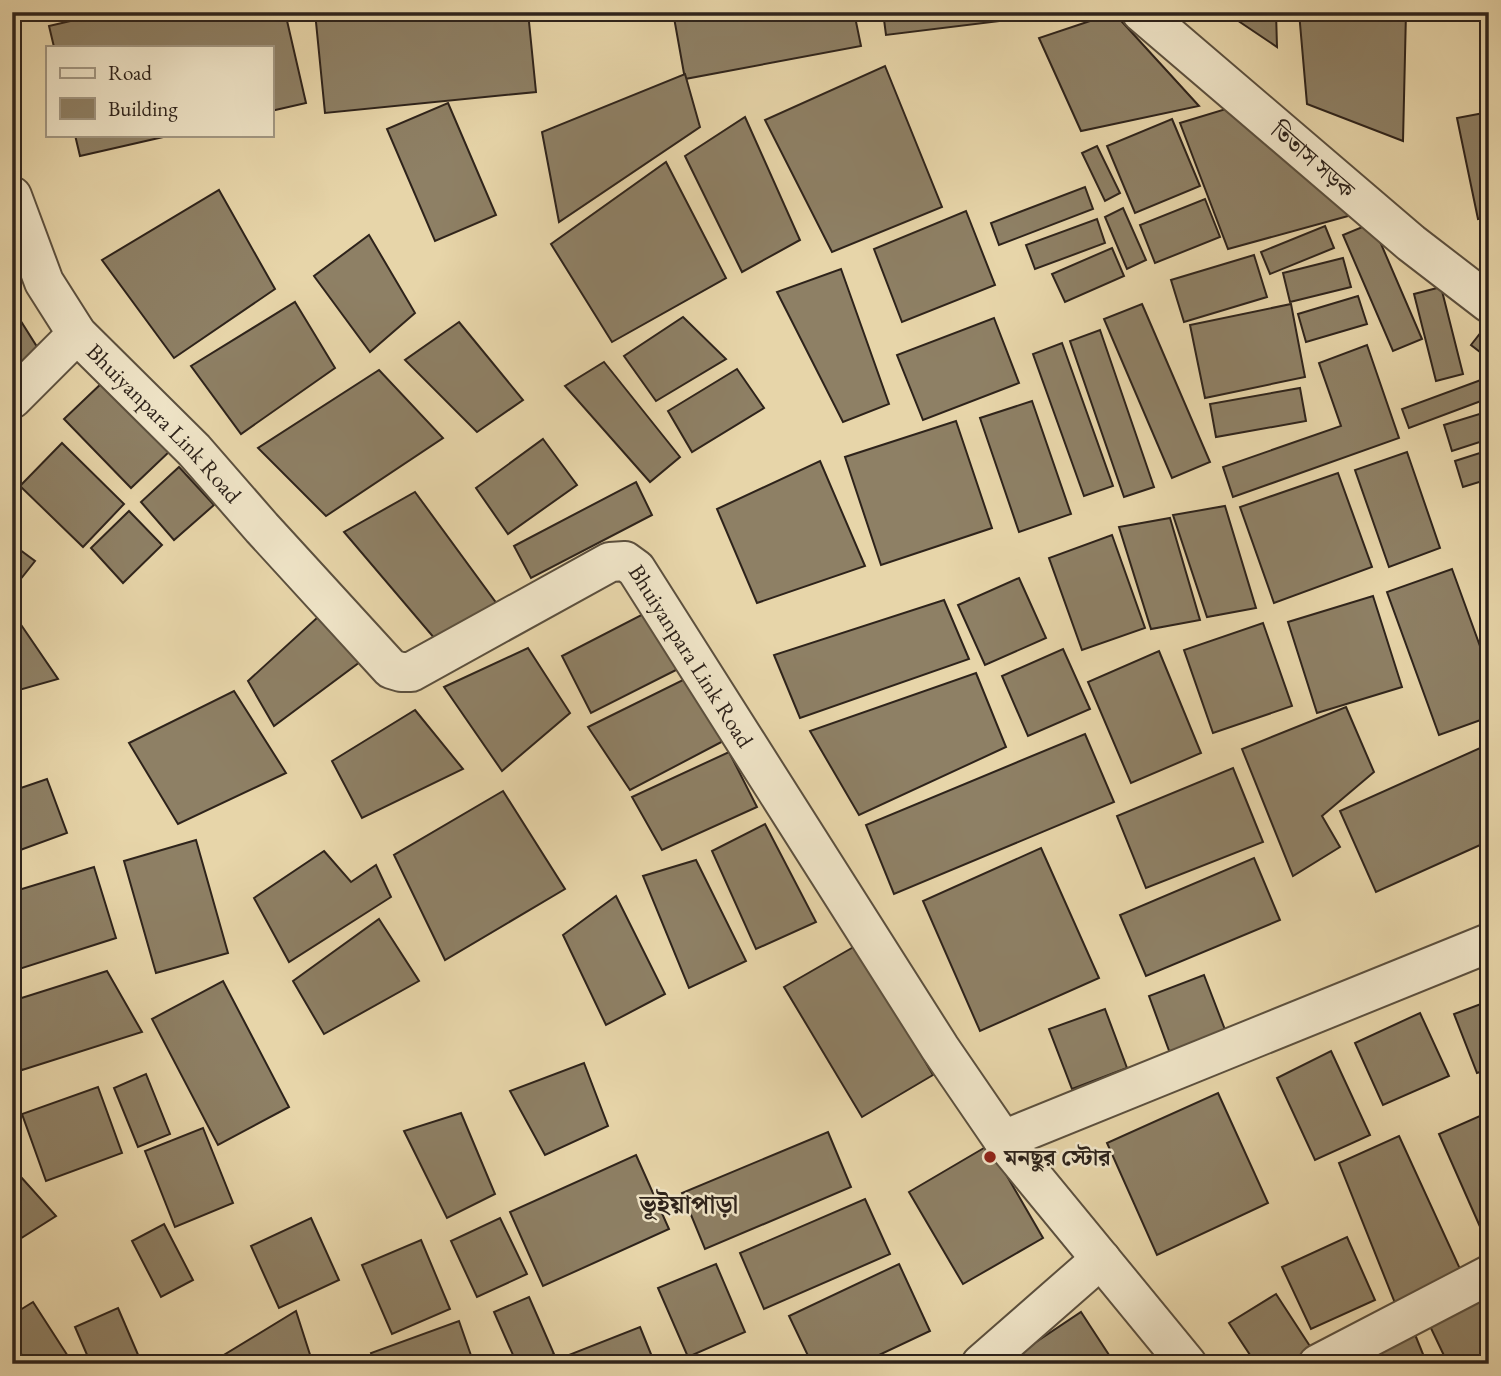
<svg xmlns="http://www.w3.org/2000/svg" width="1501" height="1376" viewBox="0 0 1501 1376" font-family="'EB Garamond','Noto Serif Bengali',serif">
  <rect width="100%" height="100%" fill="#e7d5a9"/>
  <filter id="stains"><feTurbulence type="fractalNoise" baseFrequency=".00286" numOctaves="4"/><feColorMatrix values="0 0 0 0 .2 0 0 0 0 .09 0 0 0 0 .02 0 0 0 .5 -.17"/></filter>
  <radialGradient id="worn" r=".72"><stop offset=".6" stop-color="#630" stop-opacity="0"/><stop offset="1" stop-color="#630" stop-opacity=".3"/></radialGradient>
  <g fill="#8e8065" stroke="#2e231b" stroke-width="2">
    <polygon points="109,12 285,12 306,103 271,111 271,47 54,47 49,26"/>
    <polygon points="315,12 528,12 536,92 325,113"/>
    <polygon points="673,12 854,12 861,46 685,79"/>
    <polygon points="883,12 1063,12 1064,13 886,35"/>
    <polygon points="1225,12 1276,12 1277,47"/>
    <polygon points="1299,12 1406,12 1403,141 1307,104"/>
    <polygon points="1114,13 1199,106 1081,131 1039,38"/>
    <polygon points="885,66 942,207 832,252 765,120"/>
    <polygon points="685,74 700,127 559,222 542,132"/>
    <polygon points="448,103 496,215 435,241 387,129"/>
    <polygon points="1229,108 1359,213 1228,249 1180,123"/>
    <polygon points="1489,112 1489,217 1478,219 1457,118"/>
    <polygon points="745,117 800,240 742,272 685,156"/>
    <polygon points="1172,119 1200,186 1135,213 1107,146"/>
    <polygon points="75,135 172,135 80,156"/>
    <polygon points="1097,146 1120,193 1105,201 1082,153"/>
    <polygon points="666,162 726,278 612,342 551,244"/>
    <polygon points="1085,187 1093,209 999,245 991,223"/>
    <polygon points="219,190 275,289 174,358 102,260"/>
    <polygon points="1205,199 1220,237 1155,263 1140,225"/>
    <polygon points="1123,208 1146,260 1127,269 1105,217"/>
    <polygon points="966,211 995,285 902,322 874,249"/>
    <polygon points="1097,219 1105,243 1035,269 1026,245"/>
    <polygon points="1372,223 1422,339 1393,351 1343,235"/>
    <polygon points="1325,226 1334,248 1270,274 1261,252"/>
    <polygon points="12,234 32,275 12,284"/>
    <polygon points="369,235 415,313 370,352 314,276"/>
    <polygon points="1112,248 1124,276 1065,302 1052,274"/>
    <polygon points="1254,255 1267,297 1184,322 1171,280"/>
    <polygon points="1343,258 1351,287 1290,302 1283,273"/>
    <polygon points="841,269 889,404 843,422 777,292"/>
    <polygon points="1441,287 1463,374 1436,381 1414,294"/>
    <polygon points="1358,296 1367,324 1306,342 1298,314"/>
    <polygon points="295,302 335,368 241,434 191,366"/>
    <polygon points="1142,304 1210,462 1172,478 1104,319"/>
    <polygon points="1291,304 1305,377 1205,398 1190,325"/>
    <polygon points="12,307 39,350 12,379"/>
    <polygon points="683,317 726,359 656,401 624,356"/>
    <polygon points="994,318 1019,383 923,420 897,355"/>
    <polygon points="459,322 523,400 477,432 405,360"/>
    <polygon points="1489,322 1489,359 1471,345"/>
    <polygon points="1100,330 1154,487 1124,497 1070,341"/>
    <polygon points="1062,343 1113,486 1084,496 1033,354"/>
    <polygon points="1367,345 1399,438 1233,497 1223,467 1341,426 1319,363"/>
    <polygon points="604,362 680,457 650,482 565,386"/>
    <polygon points="737,369 764,408 692,452 668,411"/>
    <polygon points="379,370 443,438 326,516 258,448"/>
    <polygon points="1489,377 1489,398 1409,428 1402,409"/>
    <polygon points="104,381 171,450 131,488 64,419"/>
    <polygon points="1300,388 1306,421 1216,437 1210,404"/>
    <polygon points="1032,401 1071,514 1019,532 980,418"/>
    <polygon points="1489,411 1489,439 1452,451 1444,425"/>
    <polygon points="956,421 992,528 881,565 845,457"/>
    <polygon points="543,439 577,485 508,534 476,488"/>
    <polygon points="62,443 124,504 83,547 20,486"/>
    <polygon points="1489,450 1489,479 1463,487 1455,461"/>
    <polygon points="1407,452 1440,548 1389,567 1355,470"/>
    <polygon points="820,461 865,566 757,603 717,509"/>
    <polygon points="179,467 214,505 174,540 141,502"/>
    <polygon points="1338,473 1372,567 1274,603 1240,507"/>
    <polygon points="636,482 652,515 531,578 514,546"/>
    <polygon points="415,492 497,604 435,639 344,532"/>
    <polygon points="1225,506 1256,608 1207,617 1173,515"/>
    <polygon points="129,511 162,545 123,583 91,548"/>
    <polygon points="1170,518 1200,620 1151,629 1119,527"/>
    <polygon points="1112,535 1145,628 1082,650 1049,558"/>
    <polygon points="12,544 35,561 12,590"/>
    <polygon points="1452,569 1489,671 1489,717 1439,735 1387,592"/>
    <polygon points="1019,578 1046,638 985,665 958,605"/>
    <polygon points="1373,596 1402,687 1317,713 1288,622"/>
    <polygon points="944,600 969,659 800,718 774,655"/>
    <polygon points="330,606 364,659 274,726 248,681"/>
    <polygon points="651,610 680,668 591,713 562,656"/>
    <polygon points="15,616 58,679 12,692 12,617"/>
    <polygon points="1263,623 1292,706 1213,733 1184,650"/>
    <polygon points="528,648 570,713 502,771 444,687"/>
    <polygon points="1063,649 1090,709 1028,736 1002,676"/>
    <polygon points="1159,651 1201,753 1131,783 1088,682"/>
    <polygon points="976,673 1006,747 859,815 810,731"/>
    <polygon points="693,675 729,738 630,790 588,727"/>
    <polygon points="234,691 286,773 178,824 129,743"/>
    <polygon points="1346,707 1374,772 1322,816 1340,847 1293,876 1242,749"/>
    <polygon points="415,710 463,769 362,818 332,761"/>
    <polygon points="1085,734 1114,802 894,894 866,825"/>
    <polygon points="1489,744 1489,841 1376,892 1340,811"/>
    <polygon points="729,752 757,807 662,850 632,797"/>
    <polygon points="1233,768 1263,842 1146,888 1117,816"/>
    <polygon points="47,779 67,833 12,853 12,791"/>
    <polygon points="503,791 565,889 445,960 394,855"/>
    <polygon points="765,824 816,922 756,949 712,851"/>
    <polygon points="196,840 228,953 156,973 124,861"/>
    <polygon points="1041,848 1099,978 980,1031 923,901"/>
    <polygon points="324,851 351,882 376,865 391,897 289,962 254,898"/>
    <polygon points="1254,858 1280,920 1146,976 1120,915"/>
    <polygon points="696,860 746,961 689,988 643,876"/>
    <polygon points="94,867 116,938 13,971 12,892"/>
    <polygon points="616,896 665,994 606,1025 563,935"/>
    <polygon points="379,919 419,981 324,1034 293,981"/>
    <polygon points="857,945 933,1075 862,1117 784,987"/>
    <polygon points="107,971 142,1032 22,1070 12,1054 12,1001"/>
    <polygon points="1204,975 1227,1035 1171,1056 1149,996"/>
    <polygon points="223,981 289,1107 218,1145 152,1019"/>
    <polygon points="1489,1001 1489,1069 1477,1073 1454,1014"/>
    <polygon points="1105,1009 1127,1068 1072,1089 1049,1029"/>
    <polygon points="1420,1013 1449,1076 1383,1105 1355,1043"/>
    <polygon points="1331,1051 1370,1135 1315,1160 1277,1078"/>
    <polygon points="584,1063 608,1126 545,1155 510,1091"/>
    <polygon points="146,1074 170,1134 138,1147 114,1088"/>
    <polygon points="98,1087 122,1153 46,1181 22,1114"/>
    <polygon points="1218,1093 1268,1203 1157,1255 1107,1143"/>
    <polygon points="1489,1112 1489,1247 1439,1134"/>
    <polygon points="461,1113 495,1194 447,1218 404,1131"/>
    <polygon points="203,1128 233,1203 175,1227 145,1151"/>
    <polygon points="828,1132 851,1187 705,1249 682,1193"/>
    <polygon points="1399,1136 1466,1282 1397,1308 1339,1163"/>
    <polygon points="989,1145 1043,1238 963,1284 909,1192"/>
    <polygon points="636,1155 669,1229 543,1286 510,1212"/>
    <polygon points="12,1167 56,1216 12,1244"/>
    <polygon points="865,1199 890,1254 764,1309 740,1253"/>
    <polygon points="311,1218 339,1280 279,1308 251,1246"/>
    <polygon points="500,1218 527,1274 477,1297 451,1241"/>
    <polygon points="164,1224 193,1280 161,1297 132,1241"/>
    <polygon points="1347,1237 1375,1300 1311,1329 1282,1267"/>
    <polygon points="421,1240 450,1309 392,1334 362,1265"/>
    <polygon points="716,1264 745,1332 688,1357 658,1288"/>
    <polygon points="899,1264 930,1331 860,1364 812,1364 789,1316"/>
    <polygon points="1489,1292 1489,1364 1448,1364 1428,1322"/>
    <polygon points="1276,1294 1317,1357 1307,1364 1256,1364 1229,1323"/>
    <polygon points="529,1297 554,1354 531,1364 517,1364 494,1312"/>
    <polygon points="33,1302 73,1364 28,1364 12,1340 12,1315"/>
    <polygon points="118,1308 142,1364 91,1364 75,1327"/>
    <polygon points="296,1311 313,1364 209,1364"/>
    <polygon points="1081,1312 1111,1358 1102,1364 1003,1364"/>
    <polygon points="459,1321 474,1364 375,1364 371,1353"/>
    <polygon points="640,1327 655,1364 557,1364 556,1360"/>
    <polygon points="1414,1332 1427,1364 1343,1364"/>
  </g>
  <g fill="none" stroke-linecap="round" stroke-linejoin="round">
    <g stroke="#5c503e" stroke-width="42">
      <g id="street">
        <polyline points="1141,12 1411,243 1489,303"/>
        <path id="s1" d="M12,196L44,282L77,334L194,450L262,528L391,669L401,672H411L610,562L625,561L636,569L940,1048L1003,1140L1187,1364"/>
        <polyline points="12,399 77,334"/>
        <polyline points="1003,1140 1489,943"/>
        <polyline points="981,1364 1101,1259"/>
        <polyline points="1318,1364 1489,1275"/>
      </g>
    </g>
    <use href="#street" stroke="#efe4c7" stroke-width="38"/>
  </g>
  <circle fill="#8f2418" stroke="#efe4c7" stroke-width="2.5" cx="990" cy="1157" r="7"/>
  <g text-anchor="middle" dominant-baseline="central" stroke-width="5" stroke-linejoin="round" paint-order="stroke">
    <g font-size="23" fill="#2e231b" stroke="#efe4c7">
      <text transform="translate(1313 160) rotate(41)">তিতাস সড়ক</text>
      <text stroke="none"><textPath href="#s1" startOffset="278">Bhuiyanpara Link Road</textPath></text>
      <text stroke="none"><textPath href="#s1" startOffset="992">Bhuiyanpara Link Road</textPath></text>
    </g>
    <g font-size="23" font-weight="bold" fill="#2e231b" stroke="#efe4c7" text-anchor="start">
      <text x="1004" y="1157">মনছুর স্টোর</text>
    </g>
    <g font-size="26" font-weight="bold" fill="#2e231b" stroke="#efe4c7">
      <text x="689" y="1204">ভূইয়াপাড়া</text>
    </g>
  </g>
  <rect width="1501" height="1376" fill="none" stroke="#e7d5a9" stroke-width="42"/>
  <rect x="14" y="14" width="1473" height="1348" fill="none" stroke="#2e231b" stroke-width="3.5"/>
  <rect x="21" y="21" width="1459" height="1334" fill="none" stroke="#2e231b" stroke-width="2"/>
  <rect x="46" y="46" width="228" height="91" fill="#efe4c7" stroke="#a29782" stroke-width="2"/>
  <rect x="60" y="68" width="35" height="10" fill="#efe4c7" stroke="#a29782" stroke-width="2"/>
  <text x="108" y="80" font-size="21" fill="#2e231b">Road</text>
  <rect x="60" y="98" width="35" height="21" fill="#8e8065" stroke="#a29782" stroke-width="2"/>
  <text x="108" y="116" font-size="21" fill="#2e231b">Building</text>
  <rect width="100%" height="100%" filter="url(#stains)"/>
  <rect width="100%" height="100%" fill="url(#worn)"/>
</svg>
